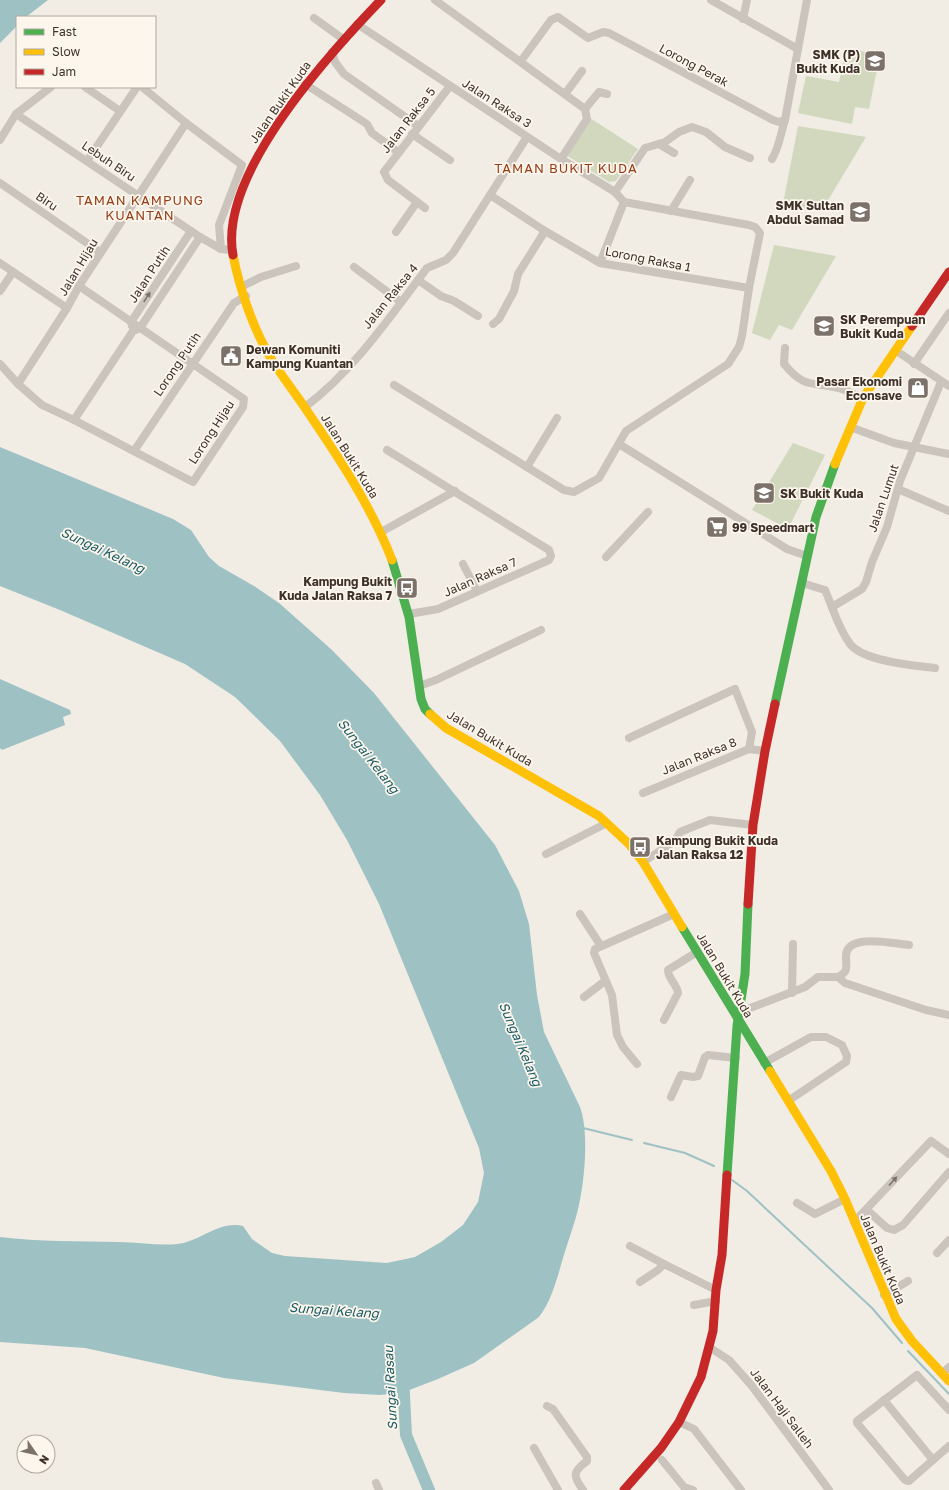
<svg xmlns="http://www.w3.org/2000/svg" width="949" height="1490" viewBox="0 0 949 1490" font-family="'Golos Text',sans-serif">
  <rect width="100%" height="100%" fill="#f1ece4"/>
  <g fill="#d1d8bd">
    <polygon points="846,48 880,55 869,109 855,107 852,124 798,113 806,76 839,82"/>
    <polygon points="590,118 638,149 616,181 609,182 566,155"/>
    <polygon points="798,126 866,137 821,212 783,204"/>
    <polygon points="774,245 836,256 792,330 779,325 770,340 752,333"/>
    <polygon points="793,443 825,455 788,529 752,510"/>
  </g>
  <g fill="#9ec2c4">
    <polygon points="0,0 48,0 26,17 17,17 17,26 0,43"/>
    <path d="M0,447L173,519L191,530L209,557L219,566L254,586L279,603L332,650L374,693L495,845L519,891L529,924L537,995L544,1032L580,1107C590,1134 584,1190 576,1217C572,1231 567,1244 563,1258C557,1278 552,1300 539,1317L474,1363L438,1379L404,1392L380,1395L344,1393L224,1378L85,1348L0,1342V1237C39,1242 79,1241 119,1242C138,1242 158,1246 177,1244C200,1242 219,1220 243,1226L252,1239L272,1253L285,1256L387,1263L415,1257L441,1242L463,1225L478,1202L484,1173L479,1148L379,904L347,840L320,795L280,741L235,697L185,664L60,610L0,586Z"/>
    <polygon points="0,679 70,710 71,714 63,717 65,725 2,750 0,748"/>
  </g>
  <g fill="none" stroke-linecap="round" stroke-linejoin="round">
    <g stroke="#9ec2c4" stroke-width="2">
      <polyline points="583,1128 632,1140"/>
      <polyline points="644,1143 685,1153 714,1166"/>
      <polyline points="732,1180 747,1191 872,1308 902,1343"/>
      <polyline points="908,1351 949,1394"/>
    </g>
    <polyline stroke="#9ec2c4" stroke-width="12" points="403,1376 406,1435 429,1490"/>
    <g stroke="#cac4bd" stroke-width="8">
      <polyline points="435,0 585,109 587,119 561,159"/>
      <polyline points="711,0 798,49"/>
      <polyline points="314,18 343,39"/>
      <polyline points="743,19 747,0"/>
      <polyline points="357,24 561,159 615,192 624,202"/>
      <polyline points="332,52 335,62 344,74 418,126"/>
      <polyline points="521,61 551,20 558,17 588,38 603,32 609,33 773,120 779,122 785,120"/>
      <polyline points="305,84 367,124 372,133 398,152"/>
      <polyline points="85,87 120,111"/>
      <polyline points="142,87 186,123 242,165 219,225 221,249"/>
      <polyline points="565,94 582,71"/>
      <polyline points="585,109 599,92 607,94"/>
      <polyline points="16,114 200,237 221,249 231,250"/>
      <polyline points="412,134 450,160"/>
      <polyline points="0,140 16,114 51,87"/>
      <polyline points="659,144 674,153"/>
      <path d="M772,159C779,148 781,132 785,120L807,0"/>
      <polyline points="87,161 137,87"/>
      <polyline points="0,183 100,252"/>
      <polyline points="615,192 645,148 665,142 679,132 692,127 706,132 725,147 750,158"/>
      <polyline points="490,195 545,231 600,263 749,288"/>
      <polyline points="425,208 388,180 384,172 450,86"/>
      <polyline points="671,211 690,180"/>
      <polyline points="396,232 417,202"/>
      <polyline points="0,263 67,308"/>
      <polyline points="354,267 401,302"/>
      <polyline points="418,280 441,296 454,301 478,316"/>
      <polyline points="243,286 261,277 296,266"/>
      <polyline points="0,291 13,272"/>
      <polyline points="493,324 499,319 514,291 518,274 545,231"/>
      <polyline points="132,326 131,322 191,231"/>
      <path d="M785,348L784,364C806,390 811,381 839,388C847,390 855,395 863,398"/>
      <polyline points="895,350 949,386"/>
      <polyline points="0,364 18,384 42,405 74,420 193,482 243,407 244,399 79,286"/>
      <polyline points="914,364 949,313"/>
      <polyline points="18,384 67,308 79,286 186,123"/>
      <polyline points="394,385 564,490 574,492 599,478 626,431 728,364 739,347 742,336 749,288 760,233 755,227 749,225 624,202 600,263"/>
      <path d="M305,407C354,370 390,317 427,268L446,260L453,253L527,137"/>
      <polyline points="74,420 133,331 140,328 200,237"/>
      <polyline points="850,427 894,443 949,454"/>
      <polyline points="619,444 787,549 807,556"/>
      <polyline points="387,450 549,550 551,556 549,560 438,609 409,614"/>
      <polyline points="134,451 234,303 246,296"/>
      <polyline points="527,467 557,418"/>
      <polyline points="898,489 949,511"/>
      <polyline points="381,532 455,491"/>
      <polyline points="606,557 648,512"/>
      <polyline points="463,564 477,591"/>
      <path d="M802,583L825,590C833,608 838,628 850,644C863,661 914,666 935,668"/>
      <polyline points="832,607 862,589 866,582 872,562 887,527 900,481 941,382"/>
      <polyline points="419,686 436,680 541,630"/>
      <polyline points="629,738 735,689 752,732 749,749"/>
      <polyline points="643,793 749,749 765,751"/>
      <polyline points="546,854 607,823"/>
      <polyline points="643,862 675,841 680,832 710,820 753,825"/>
      <polyline points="580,914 601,946"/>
      <path d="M838,977C849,971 846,968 846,957C845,932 895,944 909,945"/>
      <polyline points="792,993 793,944"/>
      <polyline points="584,997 605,981"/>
      <polyline points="745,1010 805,987 818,977 838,977 845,983 926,1010 949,1015"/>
      <path d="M664,1020L678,993C677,984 668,979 668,970L697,952"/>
      <polyline points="764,1063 811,1037 826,1037 842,1045 847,1056 846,1062 788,1101"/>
      <polyline points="637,1064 623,1047 617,1035 612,995 594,953 595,949 674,914"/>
      <polyline points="671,1097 681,1075 693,1077 698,1076 705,1057 708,1055 736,1058"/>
      <polyline points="797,1203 815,1214 845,1199"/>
      <polyline points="867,1210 887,1228 894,1230 903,1225 949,1172"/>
      <polyline points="854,1222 931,1141 949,1154"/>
      <polyline points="630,1246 664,1264"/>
      <polyline points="937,1253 949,1240"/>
      <polyline points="640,1282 658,1270 664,1264 716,1290"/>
      <polyline points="884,1295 908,1281"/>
      <polyline points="694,1305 716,1301"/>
      <polyline points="709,1347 729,1360 752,1386 829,1490"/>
      <polyline points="942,1374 949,1367"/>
      <polyline points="884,1400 933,1460"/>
      <path d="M547,1406L553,1409L587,1457V1461C572,1472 573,1476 583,1490"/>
      <polyline points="949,1410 917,1375 857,1421 857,1423 905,1480 909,1481 949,1446"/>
      <polyline points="679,1422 694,1429 741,1490"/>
      <polyline points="534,1448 558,1490"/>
      <polyline points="662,1460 684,1487 693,1490"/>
      <polyline points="376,1483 379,1490"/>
    </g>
    <g stroke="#4caf50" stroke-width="9">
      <polyline points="392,560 409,617 421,699 425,709 430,714"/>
      <polyline points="775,704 816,517 835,464"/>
      <polyline points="682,927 770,1071"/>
      <polyline points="727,1175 737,1026 745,974 748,904"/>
    </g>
    <g stroke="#ffc107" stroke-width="9">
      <path d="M233,255C240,291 254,331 273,362C282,376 292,389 301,402C335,452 370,503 392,560"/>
      <polyline points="835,464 863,398 912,326"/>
      <polyline points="430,714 446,728 599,816 629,844 643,862 682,927"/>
      <polyline points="770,1071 831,1171 845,1199 896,1319 912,1341 949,1381"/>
    </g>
    <g stroke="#c62828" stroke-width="9">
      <path d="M233,255C218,175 329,54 381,0"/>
      <polyline points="912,326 949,272"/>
      <polyline points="748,904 753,825 765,751 775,704"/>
      <polyline points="624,1490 661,1448 679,1422 701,1377 713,1331 716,1290 722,1255 727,1175"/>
    </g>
  </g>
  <defs><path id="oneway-solid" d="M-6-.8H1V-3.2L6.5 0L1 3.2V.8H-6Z"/></defs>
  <g fill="#7c736c">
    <use href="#oneway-solid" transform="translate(147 297) rotate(-57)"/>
    <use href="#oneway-solid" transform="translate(893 1181) rotate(-48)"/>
  </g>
  <defs>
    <g id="school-square" transform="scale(1.15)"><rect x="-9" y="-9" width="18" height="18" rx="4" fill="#7c726a" stroke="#fcf6ed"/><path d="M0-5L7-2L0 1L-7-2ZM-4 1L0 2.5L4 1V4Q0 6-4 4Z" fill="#fff"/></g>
    <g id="civic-square" transform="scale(1.15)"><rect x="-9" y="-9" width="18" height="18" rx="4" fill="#7c726a" stroke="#fcf6ed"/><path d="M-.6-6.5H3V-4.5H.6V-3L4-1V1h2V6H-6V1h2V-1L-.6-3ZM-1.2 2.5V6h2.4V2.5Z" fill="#fff"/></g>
    <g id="shop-square" transform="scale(1.15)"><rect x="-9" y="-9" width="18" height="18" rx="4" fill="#7c726a" stroke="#fcf6ed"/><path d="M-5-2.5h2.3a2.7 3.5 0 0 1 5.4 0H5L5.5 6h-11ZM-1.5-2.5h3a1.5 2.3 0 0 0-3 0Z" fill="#fff"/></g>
    <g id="supermarket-square" transform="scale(1.15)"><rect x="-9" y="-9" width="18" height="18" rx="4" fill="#7c726a" stroke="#fcf6ed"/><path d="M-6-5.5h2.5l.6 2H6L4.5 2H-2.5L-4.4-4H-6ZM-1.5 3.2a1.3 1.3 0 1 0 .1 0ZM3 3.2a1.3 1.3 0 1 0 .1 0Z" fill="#fff"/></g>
    <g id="bus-square" transform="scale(1.15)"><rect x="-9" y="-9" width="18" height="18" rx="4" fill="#7c726a" stroke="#fcf6ed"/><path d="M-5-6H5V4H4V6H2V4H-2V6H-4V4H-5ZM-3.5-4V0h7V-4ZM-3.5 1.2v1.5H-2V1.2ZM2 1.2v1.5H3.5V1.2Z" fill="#fff"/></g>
  </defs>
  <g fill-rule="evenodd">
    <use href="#school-square" x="875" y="61"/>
    <use href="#school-square" x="860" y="212"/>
    <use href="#school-square" x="824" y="326"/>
    <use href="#civic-square" x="231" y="356"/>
    <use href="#shop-square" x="918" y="388"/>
    <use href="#school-square" x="764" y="493"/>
    <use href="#supermarket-square" x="717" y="527"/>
    <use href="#bus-square" x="407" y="588"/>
    <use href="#bus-square" x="640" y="847"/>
  </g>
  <g text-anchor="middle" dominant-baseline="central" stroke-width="3.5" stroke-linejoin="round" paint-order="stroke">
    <g font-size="12" font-weight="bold" fill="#3d3129" stroke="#fcf6ed" text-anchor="start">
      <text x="860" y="54" text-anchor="end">SMK (P)<tspan x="860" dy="14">Bukit Kuda</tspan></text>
      <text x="844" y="205" text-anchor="end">SMK Sultan<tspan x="844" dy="14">Abdul Samad</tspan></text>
      <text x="840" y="319">SK Perempuan<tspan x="840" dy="14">Bukit Kuda</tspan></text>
      <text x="246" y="349">Dewan Komuniti<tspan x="246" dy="14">Kampung Kuantan</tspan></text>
      <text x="902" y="381" text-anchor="end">Pasar Ekonomi<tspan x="902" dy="14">Econsave</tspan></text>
      <text x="780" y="493">SK Bukit Kuda</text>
      <text x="732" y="527">99 Speedmart</text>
      <text x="392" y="581" text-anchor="end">Kampung Bukit<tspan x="392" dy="14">Kuda Jalan Raksa 7</tspan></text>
      <text x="656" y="840">Kampung Bukit Kuda<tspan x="656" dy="14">Jalan Raksa 12</tspan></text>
    </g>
    <g font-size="12" fill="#3d3129" stroke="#fcf6ed">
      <text transform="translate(694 65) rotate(28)">Lorong Perak</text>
      <text transform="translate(280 102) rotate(-55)">Jalan Bukit Kuda</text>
      <text transform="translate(497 103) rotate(33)">Jalan Raksa 3</text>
      <text transform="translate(408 120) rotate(-52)">Jalan Raksa 5</text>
      <text transform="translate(109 161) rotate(34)">Lebuh Biru</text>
      <text transform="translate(47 201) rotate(34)">Biru</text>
      <text transform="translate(648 259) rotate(11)">Lorong Raksa 1</text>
      <text transform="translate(78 267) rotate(-59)">Jalan Hijau</text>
      <text transform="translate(149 274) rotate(-57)">Jalan Putih</text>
      <text transform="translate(390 296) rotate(-51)">Jalan Raksa 4</text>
      <text transform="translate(177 364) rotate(-56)">Lorong Putih</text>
      <text transform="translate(211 432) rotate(-57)">Lorong Hijau</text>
      <text transform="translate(350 456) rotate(58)">Jalan Bukit Kuda</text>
      <text transform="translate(883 498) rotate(-71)">Jalan Lumut</text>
      <text transform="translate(480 577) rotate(-24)">Jalan Raksa 7</text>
      <text transform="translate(490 738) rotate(31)">Jalan Bukit Kuda</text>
      <text transform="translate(699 756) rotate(-22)">Jalan Raksa 8</text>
      <text transform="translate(725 975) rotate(59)">Jalan Bukit Kuda</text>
      <text transform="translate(883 1259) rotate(67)">Jalan Bukit Kuda</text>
      <text transform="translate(782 1408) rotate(53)">Jalan Haji Salleh</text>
    </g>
    <g font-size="13" letter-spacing="1" fill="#963e18" stroke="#fcf6ed">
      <text x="566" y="168">TAMAN BUKIT KUDA</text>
      <text x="140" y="200">TAMAN KAMPUNG<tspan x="140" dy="15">KUANTAN</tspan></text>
    </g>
    <g font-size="13" font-style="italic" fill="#195a64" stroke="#fcf6ed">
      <text transform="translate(103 550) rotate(25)">Sungai Kelang</text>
      <text transform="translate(369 756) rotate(52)">Sungai Kelang</text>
      <text transform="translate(521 1044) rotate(67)">Sungai Kelang</text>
      <text transform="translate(334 1310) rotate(4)">Sungai Kelang</text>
      <text transform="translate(390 1388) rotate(-93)">Sungai Rasau</text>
    </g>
  </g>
  <rect x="16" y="16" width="140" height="72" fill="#fcf6ed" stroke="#b0a79f"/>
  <rect x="24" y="29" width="20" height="6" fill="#4caf50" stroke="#b0a79f"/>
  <text x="52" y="36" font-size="12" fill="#3d3129">Fast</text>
  <rect x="24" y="49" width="20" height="6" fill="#ffc107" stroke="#b0a79f"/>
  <text x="52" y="56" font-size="12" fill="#3d3129">Slow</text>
  <rect x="24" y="69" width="20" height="6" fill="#c62828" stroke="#b0a79f"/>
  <text x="52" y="76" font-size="12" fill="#3d3129">Jam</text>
  <g transform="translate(36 1454) rotate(124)"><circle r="19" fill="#fcf6ed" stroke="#b0a79f"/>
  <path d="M0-3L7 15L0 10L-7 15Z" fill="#7c726a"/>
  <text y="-6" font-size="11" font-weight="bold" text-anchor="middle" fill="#3d3129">N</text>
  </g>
</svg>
